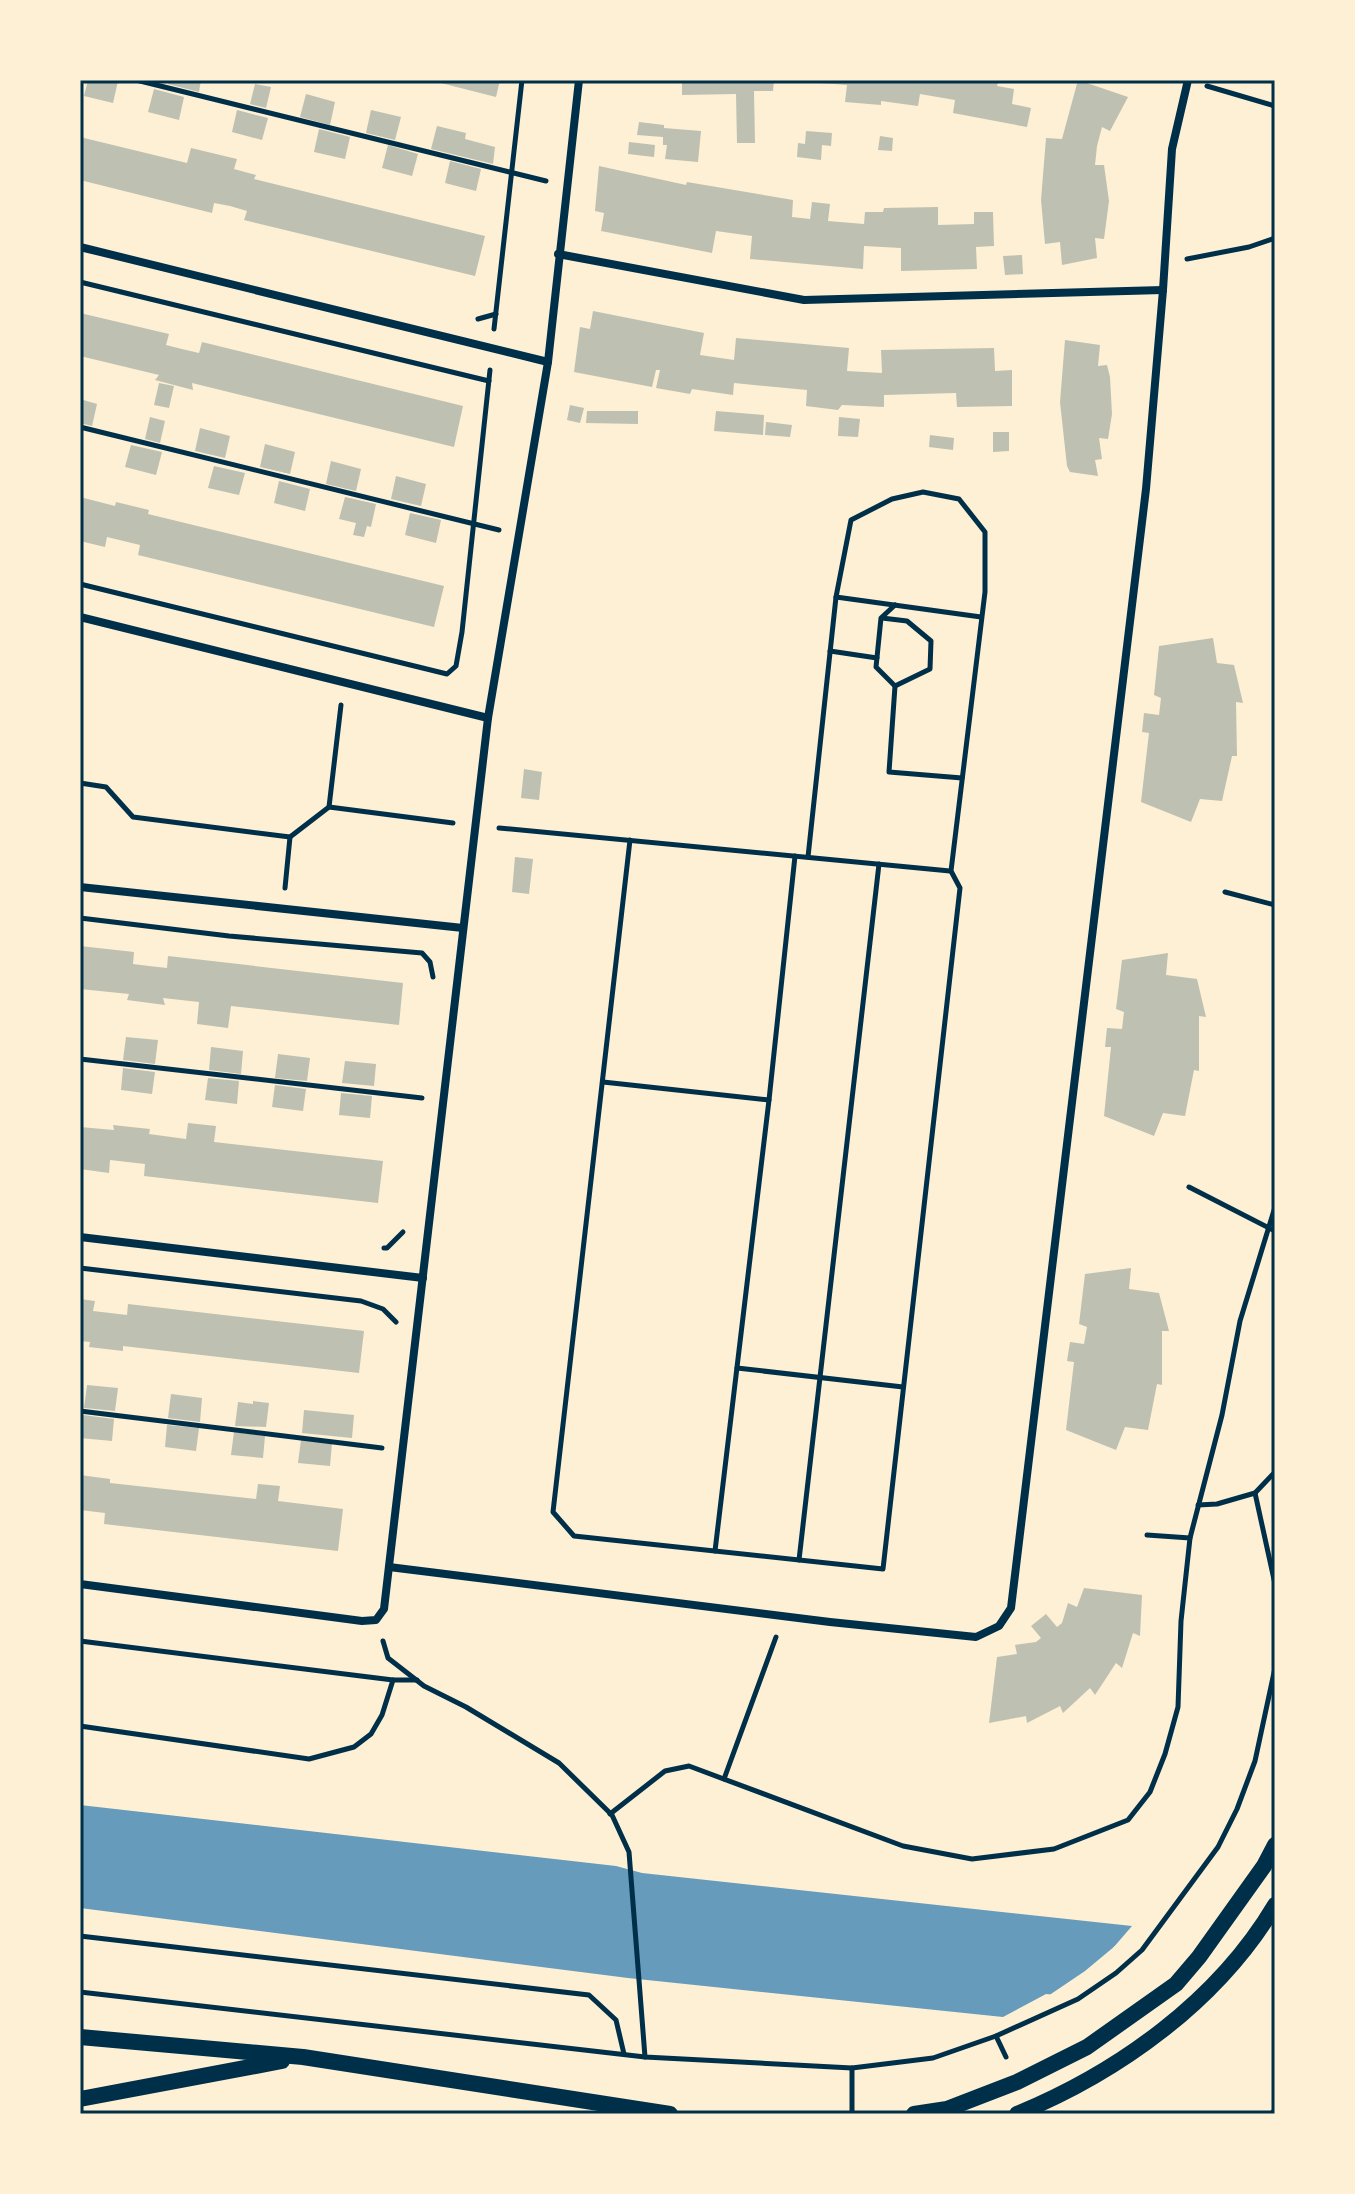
<svg xmlns="http://www.w3.org/2000/svg" width="1355" height="2194" viewBox="0 0 1355 2194" font-family="'Asap Condensed',sans-serif">
  <rect width="100%" height="100%" fill="#fdf0d5"/>
  <polygon fill="#669bbc" points="80,1805 616,1866 642,1873 1132,1926 1113,1948 1275,1968 1206,2011 1046,1994 1003,2017 628,1978 80,1908"/>
  <polygon fill="#fdf0d5" points="1115,1946 1275,1967 1275,2024 1048,1996 1085,1971"/>
  <g fill="#bec0b2">
    <polygon points="88,80 118,81 113,103 84,96"/>
    <polygon points="169,80 201,80 199,92 168,84"/>
    <polygon points="429,80 500,80 496,97"/>
    <polygon points="682,80 774,80 773,91 754,91 755,143 737,143 736,94 682,95"/>
    <polygon points="807,80 999,80 997,86 1014,89 1012,104 1031,108 1027,127 953,113 955,100 920,94 918,106 881,101 881,105 845,102 847,85 807,82"/>
    <polygon points="1078,80 1128,97 1110,131 1102,127 1097,146 1095,165 1104,165 1109,201 1104,239 1095,238 1097,258 1062,265 1060,242 1045,244 1041,200 1046,138 1062,139"/>
    <polygon points="255,84 271,87 266,108 250,104"/>
    <polygon points="154,89 184,97 179,120 148,112"/>
    <polygon points="306,94 335,102 330,125 300,117"/>
    <polygon points="237,110 268,118 262,140 232,132"/>
    <polygon points="371,110 401,117 395,140 366,133"/>
    <polygon points="639,122 664,125 664,128 701,131 698,162 665,159 667,145 663,145 663,137 637,135"/>
    <polygon points="437,126 466,133 465,139 495,147 493,164 431,149"/>
    <polygon points="319,129 350,137 345,159 314,152"/>
    <polygon points="806,131 832,133 831,146 822,145 821,160 797,157 798,143 805,144"/>
    <polygon points="880,136 893,138 892,151 878,150"/>
    <polygon points="80,137 187,163 191,148 237,159 234,169 256,175 254,179 485,236 475,276 244,220 247,211 230,206 214,203 212,213 80,180"/>
    <polygon points="629,142 655,145 654,157 628,154"/>
    <polygon points="388,145 418,154 412,176 382,168"/>
    <polygon points="450,161 481,169 476,191 445,183"/>
    <polygon points="599,166 686,185 687,182 793,200 792,217 810,219 812,202 830,204 828,221 864,224 865,212 883,212 884,208 938,207 938,225 974,224 974,212 993,212 994,246 976,247 977,269 901,271 901,248 864,246 863,269 750,259 752,236 716,231 712,253 601,231 604,213 595,211"/>
    <polygon points="1022,255 1023,274 1005,275 1003,256"/>
    <polygon points="593,311 704,333 700,355 734,360 736,338 849,348 847,371 882,373 881,350 994,348 995,371 1012,370 1012,406 957,407 956,393 884,395 884,407 842,405 838,410 806,406 807,390 734,383 733,395 692,389 690,394 656,388 660,370 656,370 652,387 574,372 580,327 590,329"/>
    <polygon points="80,313 169,334 166,345 182,349 199,353 202,342 463,406 454,447 192,383 193,390 155,380 159,375 80,356"/>
    <polygon points="1065,340 1100,345 1098,366 1107,365 1110,377 1112,414 1108,439 1099,438 1102,459 1095,460 1098,476 1070,472 1067,466 1060,402"/>
    <polygon points="159,383 174,386 169,408 154,405"/>
    <polygon points="80,399 97,404 92,426 80,423"/>
    <polygon points="570,405 584,408 580,423 567,420"/>
    <polygon points="587,411 638,411 638,424 586,423"/>
    <polygon points="716,411 764,415 763,435 714,431"/>
    <polygon points="150,417 165,421 160,443 145,439"/>
    <polygon points="839,417 860,419 858,437 838,436"/>
    <polygon points="766,422 792,425 790,437 765,435"/>
    <polygon points="200,428 230,436 225,458 195,451"/>
    <polygon points="993,432 1009,432 1009,451 993,452"/>
    <polygon points="930,435 954,438 953,450 929,447"/>
    <polygon points="265,444 295,452 290,474 260,467"/>
    <polygon points="131,445 162,452 156,475 125,467"/>
    <polygon points="331,461 361,469 356,491 326,484"/>
    <polygon points="214,466 245,473 239,495 208,488"/>
    <polygon points="396,476 426,484 421,506 391,499"/>
    <polygon points="279,481 310,489 305,511 274,503"/>
    <polygon points="80,497 115,506 116,502 149,510 148,514 444,586 434,627 138,555 140,545 107,537 105,547 80,541"/>
    <polygon points="345,497 376,504 371,527 367,526 364,537 353,535 356,523 339,519"/>
    <polygon points="410,513 441,520 436,543 405,535"/>
    <polygon points="1213,638 1217,663 1234,665 1243,703 1236,702 1237,756 1232,756 1222,801 1200,799 1191,822 1141,802 1149,733 1142,732 1144,713 1159,715 1161,698 1154,695 1159,646"/>
    <polygon points="524,769 542,772 539,800 521,798"/>
    <polygon points="515,857 533,859 529,894 512,892"/>
    <polygon points="80,946 134,952 133,964 149,966 167,968 168,956 403,983 399,1025 231,1006 228,1028 197,1024 199,1002 163,998 165,1005 127,1000 129,994 80,989"/>
    <polygon points="1168,953 1166,975 1197,979 1206,1017 1199,1016 1199,1071 1194,1070 1185,1116 1163,1113 1154,1136 1104,1116 1111,1047 1105,1047 1107,1028 1122,1029 1124,1012 1116,1009 1122,960"/>
    <polygon points="126,1037 158,1040 155,1064 123,1060"/>
    <polygon points="211,1047 243,1051 241,1074 209,1070"/>
    <polygon points="278,1054 310,1058 307,1081 275,1078"/>
    <polygon points="345,1061 376,1064 374,1086 342,1083"/>
    <polygon points="123,1068 155,1072 152,1094 121,1090"/>
    <polygon points="208,1078 239,1081 237,1104 205,1100"/>
    <polygon points="275,1085 306,1089 303,1111 272,1107"/>
    <polygon points="341,1093 372,1096 370,1118 339,1115"/>
    <polygon points="188,1123 216,1126 214,1142 383,1161 378,1203 144,1176 145,1164 110,1160 109,1173 80,1169 80,1127 114,1130 113,1125 131,1127 150,1129 149,1134 186,1139"/>
    <polygon points="1131,1268 1129,1289 1159,1293 1169,1331 1162,1331 1162,1385 1157,1384 1148,1430 1125,1427 1116,1450 1066,1430 1074,1362 1067,1361 1070,1342 1084,1344 1087,1327 1079,1324 1085,1274"/>
    <polygon points="80,1299 95,1301 93,1311 127,1315 128,1304 364,1331 359,1373 123,1346 123,1351 89,1347 90,1342 80,1341"/>
    <polygon points="87,1385 118,1388 115,1411 84,1408"/>
    <polygon points="171,1394 202,1398 200,1422 168,1418"/>
    <polygon points="253,1401 269,1403 266,1427 235,1426 238,1402 253,1404"/>
    <polygon points="304,1410 354,1415 352,1438 302,1433"/>
    <polygon points="83,1415 114,1419 112,1441 80,1438"/>
    <polygon points="167,1425 199,1428 196,1451 165,1447"/>
    <polygon points="234,1432 265,1436 263,1458 231,1455"/>
    <polygon points="301,1440 332,1443 330,1466 298,1463"/>
    <polygon points="80,1475 110,1479 110,1483 256,1499 258,1484 280,1486 278,1501 343,1509 338,1551 104,1524 105,1513 80,1510"/>
    <polygon points="1084,1588 1142,1595 1140,1636 1133,1633 1122,1668 1116,1663 1095,1695 1090,1688 1063,1713 1060,1706 1027,1723 1026,1716 989,1723 997,1657 1017,1654 1015,1645 1036,1642 1041,1638 1031,1626 1046,1614 1057,1627 1062,1623 1068,1603 1077,1607"/>
  </g>
  <g fill="none" stroke-linecap="round" stroke-linejoin="round">
    <g stroke="#003049" stroke-width="5">
      <polyline points="136,80 546,181"/>
      <polyline points="1207,86 1275,106"/>
      <polyline points="1187,259 1249,247 1275,238"/>
      <polyline points="80,282 489,381"/>
      <polyline points="478,319 496,314"/>
      <polyline points="494,329 522,80"/>
      <polyline points="80,427 499,530"/>
      <polyline points="80,584 447,674 456,666 462,632 490,370"/>
      <polyline points="836,597 981,617"/>
      <polyline points="895,605 881,618 876,667 895,686 889,772 962,778"/>
      <polyline points="882,618 907,621 931,641 930,669 895,686"/>
      <polyline points="830,651 877,658"/>
      <polyline points="80,783 106,787 133,817 290,837 329,807 453,823"/>
      <polyline points="329,807 341,705"/>
      <polyline points="499,828 950,871"/>
      <polyline points="630,840 553,1512 574,1536 883,1569 960,888 951,871 985,592 985,532 959,499 923,492 892,499 851,520 836,597 808,857"/>
      <polyline points="285,888 290,837"/>
      <polyline points="1225,892 1275,905"/>
      <polyline points="80,918 229,936 422,953 430,962 433,977"/>
      <polyline points="80,1059 422,1098"/>
      <polyline points="603,1082 769,1100"/>
      <polyline points="1189,1187 1275,1231"/>
      <polyline points="384,1248 387,1248 403,1232"/>
      <polyline points="80,1268 361,1301 383,1309 396,1322"/>
      <polyline points="737,1368 903,1387"/>
      <polyline points="80,1411 382,1448"/>
      <polyline points="1255,1493 1275,1584"/>
      <polyline points="1198,1505 1217,1504 1255,1493 1275,1472"/>
      <polyline points="1147,1535 1190,1538"/>
      <polyline points="715,1551 769,1100 795,856"/>
      <polyline points="799,1560 879,864"/>
      <polyline points="80,1641 393,1680 417,1680"/>
      <polyline points="383,1641 388,1658 424,1686 466,1707 559,1763 612,1815 629,1852 645,2057"/>
      <polyline points="80,1726 309,1759 354,1747 371,1734 382,1715 393,1680"/>
      <polyline points="724,1779 776,1637"/>
      <polyline points="610,1814 665,1771 689,1766 903,1846 972,1859 1054,1849 1128,1820 1150,1792 1165,1754 1178,1707 1181,1621 1190,1538 1222,1415 1240,1321 1275,1207"/>
      <polyline points="80,1936 589,1995 616,2020 624,2054"/>
      <polyline points="80,1992 645,2057 852,2068 933,2058 996,2036 1078,1999 1116,1973 1142,1950 1218,1847 1237,1809 1255,1761 1275,1668"/>
      <polyline points="996,2036 1006,2057"/>
      <polyline points="852,2068 852,2114"/>
      <polyline points="1271,2114 1275,2110"/>
    </g>
    <g stroke="#003049" stroke-width="8">
      <polyline points="80,247 548,362"/>
      <polyline points="558,254 804,300 1163,290"/>
      <polyline points="80,617 488,718"/>
      <polyline points="80,887 463,928"/>
      <polyline points="80,1237 423,1278"/>
      <polyline points="389,1567 830,1622 976,1637 999,1626 1011,1608 1146,489 1163,290 1172,149 1188,80"/>
      <polyline points="80,1584 362,1621 376,1620 384,1609 488,718 548,362 579,80"/>
    </g>
    <g stroke="#003049" stroke-width="16">
      <polyline points="80,2037 303,2057 670,2114"/>
      <polyline points="80,2099 282,2061"/>
      <polyline points="914,2114 947,2109 1017,2082 1087,2047 1176,1984 1199,1957 1264,1866 1275,1845"/>
      <path d="M1017,2114C1119,2072 1218,2001 1275,1905"/>
    </g>
  </g>
  <rect width="1355" height="2194" fill="none" stroke="#fdf0d5" stroke-width="164"/>
  <rect x="82" y="82" width="1191" height="2030" fill="none" stroke="#003049" stroke-width="3"/>
</svg>
